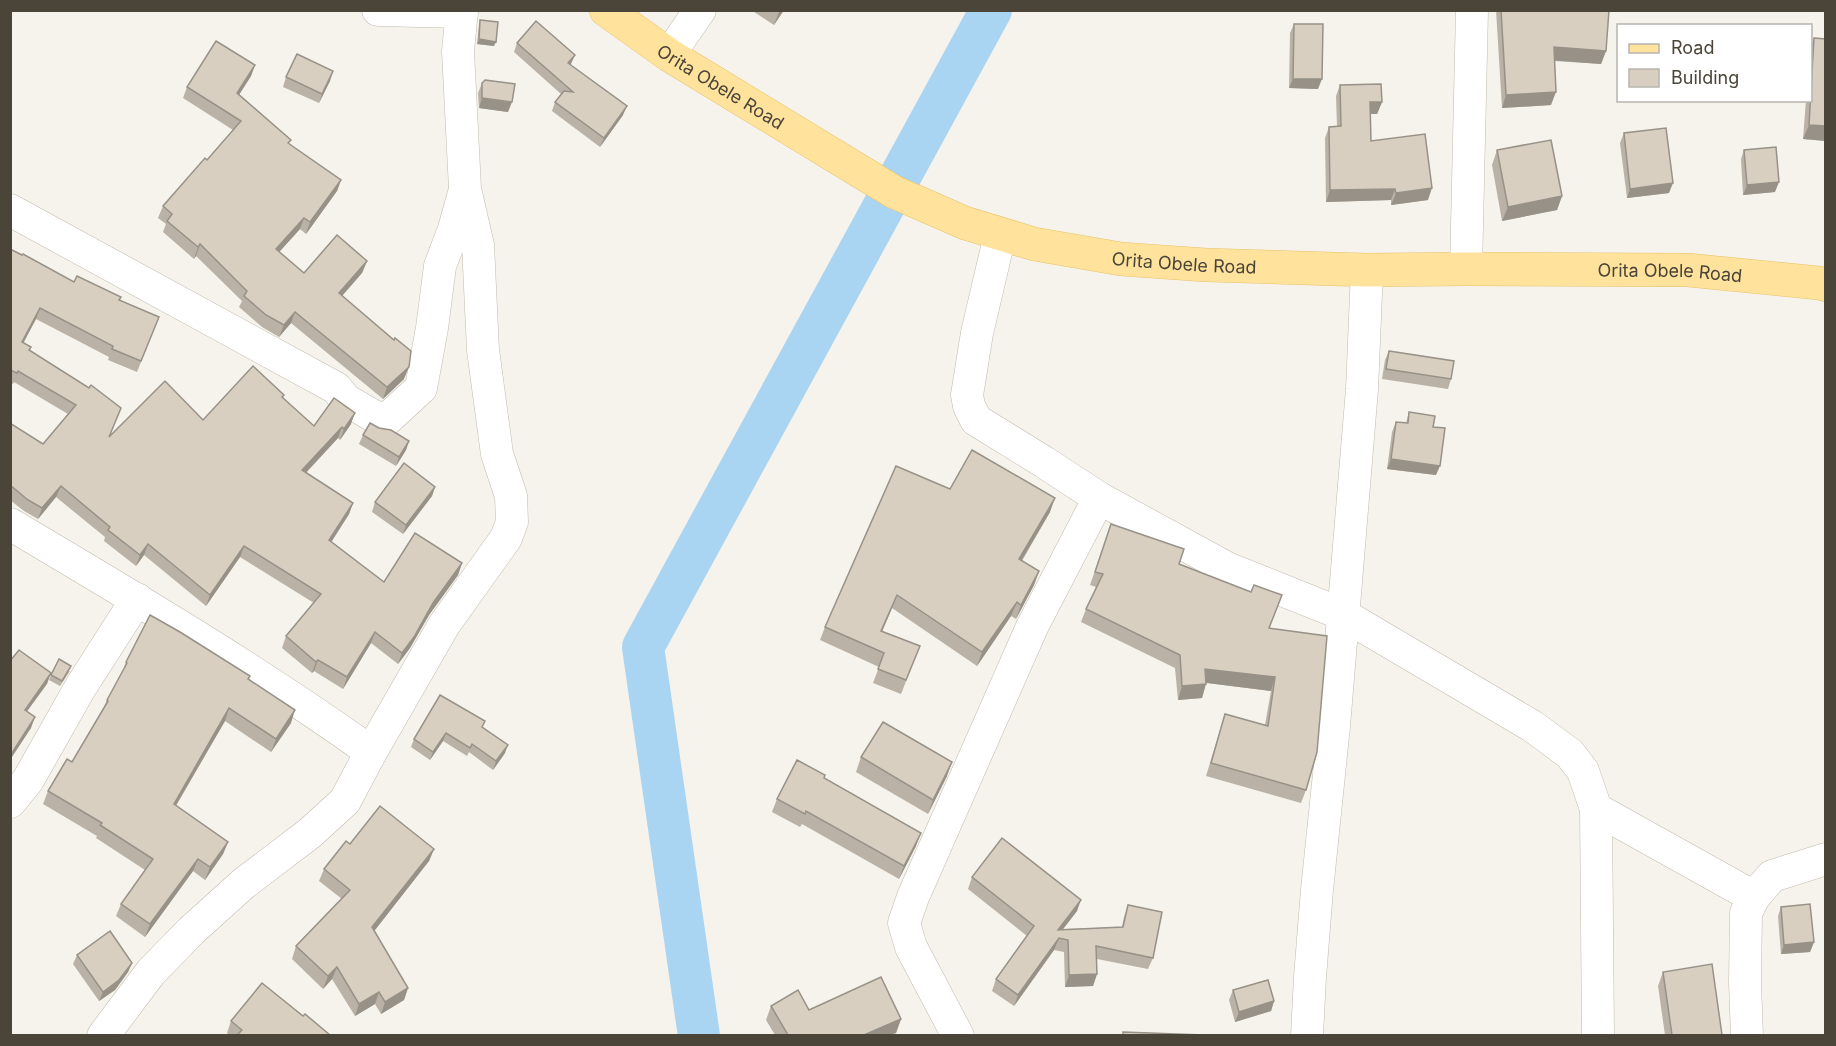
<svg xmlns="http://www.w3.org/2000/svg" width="1836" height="1046" viewBox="0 0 1836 1046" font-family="Inter,sans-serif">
  <rect width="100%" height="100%" fill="#f6f3ec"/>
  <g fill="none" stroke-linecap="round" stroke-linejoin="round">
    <polyline stroke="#a9d4f2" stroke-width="42" points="699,1036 643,647 991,10"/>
    <g stroke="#c2bbae" stroke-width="33">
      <g id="minor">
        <polyline points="378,10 462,12"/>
        <polyline points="669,55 700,10"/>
        <polyline points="10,210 336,388 346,400 384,422 421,388 432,328 440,266 454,229 464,193"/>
        <polyline points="1000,235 977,333 967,395 969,406 976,420 1044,462 1099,498 1227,568 1342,614 1532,726 1570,754 1583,771 1596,809 1754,897"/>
        <polyline points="1466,269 1472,10"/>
        <path d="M10,524C133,597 255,669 371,752L345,801L310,833L243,884L191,931L151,972L103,1036"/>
        <polyline points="371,752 444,625 506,538 512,522 511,496 497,454 483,350 478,245 465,189 458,51 462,10"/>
        <polyline points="10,802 28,780 80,688 137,599"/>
        <polyline points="1596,809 1598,1036"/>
        <polyline points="958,1036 911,947 904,923 913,897 1032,627 1099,498"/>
        <polyline points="1307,1036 1310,977 1317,890 1334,726 1362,389 1367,270"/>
        <polyline points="1747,1036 1745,983 1746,913 1754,897 1772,876 1826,859"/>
      </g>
    </g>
    <g stroke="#e6c16a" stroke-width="34">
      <g id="major">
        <path id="s1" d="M606,10L669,55L894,192L965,223L1034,244L1121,259L1206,265L1367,270L1466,269L1688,270L1819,283L1826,285"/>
      </g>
    </g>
    <use href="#minor" stroke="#fff" stroke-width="32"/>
    <use href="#major" stroke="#ffe39c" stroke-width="33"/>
  </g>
  <g fill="#bab2a6">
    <polygon points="751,10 784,10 774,25"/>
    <polygon points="1496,10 1609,10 1606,51 1601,64 1554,61 1551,105 1502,108"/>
    <polygon points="480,20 494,46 477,44 479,25"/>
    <polygon points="1294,24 1318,89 1289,88 1290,33"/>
    <polygon points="1814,38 1826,141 1803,139 1806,100 1810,100 1810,48"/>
    <polygon points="517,43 571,65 623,115 600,147 552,111 555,102 561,94 514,52"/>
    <polygon points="255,65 251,76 239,95 289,144 341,180 337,191 306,234 300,229 279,252 304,273 367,261 362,273 342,296 404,379 383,399 291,323 279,337 262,327 239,307 242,301 196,256 194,259 163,232 166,224 158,218 163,206 207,160 233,130 183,98 187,87"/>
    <polygon points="286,77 330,81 319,103 283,87"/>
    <polygon points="482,83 508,112 479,108 478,93"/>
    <polygon points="1340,85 1382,102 1377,114 1371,114 1371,141 1428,200 1391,205 1391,200 1326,202 1325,138 1329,127 1337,126 1336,96"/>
    <polygon points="1624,133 1669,193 1627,198 1620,143"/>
    <polygon points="1497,150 1562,196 1557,210 1502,221 1492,165"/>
    <polygon points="1744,150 1775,192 1743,195 1741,159"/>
    <polygon points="10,249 74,282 159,317 137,372 108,360 109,357 36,319 23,343 30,351 121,408 110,435 203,420 284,395 283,398 314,426 351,424 340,440 338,438 306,473 353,503 349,514 331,542 384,582 462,563 458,575 429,615 410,648 398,664 371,643 343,689 314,671 312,673 282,648 286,636 314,603 240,557 206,606 144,555 136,566 104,541 105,537 56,497 38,519 24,511 10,500 10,423 43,444 68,414 14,382 13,384 10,383"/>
    <polygon points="1389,351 1451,379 1448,389 1382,379 1385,360"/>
    <polygon points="1409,412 1436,475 1387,469 1392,432 1396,422 1406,423"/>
    <polygon points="379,428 409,441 406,450 396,466 359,444 363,435"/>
    <polygon points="435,487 432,496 403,534 372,512 375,502"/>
    <polygon points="950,489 1050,512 1022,561 1039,571 1034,585 1016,619 1011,616 977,666 892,608 882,632 920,646 901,694 873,683 879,667 820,640 825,627"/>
    <polygon points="1111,524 1179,564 1269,628 1306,790 1301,803 1206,776 1225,714 1265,725 1271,691 1206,683 1202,698 1178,700 1175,668 1081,622 1086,609 1096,587 1090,585"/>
    <polygon points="126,662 249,679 291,723 271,752 225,721 176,806 228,842 223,854 205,880 193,871 145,937 116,916 121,904 145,870 96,838 97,836 43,804 48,791 72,762 103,710 107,700 122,673"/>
    <polygon points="70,671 60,686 49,680 51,675"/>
    <polygon points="483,727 505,753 493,770 469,752 467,756 443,741 430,760 411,747 414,739"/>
    <polygon points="861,757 947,776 928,814 856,772"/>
    <polygon points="824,778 916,846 899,879 802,824 800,827 772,812 777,799"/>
    <polygon points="350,844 434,849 429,861 374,931 408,988 404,1000 381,1014 375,1004 355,1016 332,979 323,989 292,959 296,946 342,899 319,881 324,869"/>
    <polygon points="972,877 1077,911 1063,929 1122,927 1124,917 1128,905 1153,958 1148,969 1097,959 1097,974 1093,986 1065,987 1064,952 1054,950 1014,1006 992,991 996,979 1027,936 968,889"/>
    <polygon points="1781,907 1814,942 1810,952 1781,954 1778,916"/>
    <polygon points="77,955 132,963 128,972 115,990 99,1001 73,964"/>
    <polygon points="1663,972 1722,1035 1665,1035 1658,986"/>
    <polygon points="1233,990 1274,1001 1271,1011 1235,1022 1229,1000"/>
    <polygon points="771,1006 809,1010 901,1019 896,1033 890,1035 775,1035 766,1020"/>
    <polygon points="303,1016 330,1035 229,1035 227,1033 231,1021"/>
  </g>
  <g fill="#979187">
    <polygon points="780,10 784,10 774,25 779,12"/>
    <polygon points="479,39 496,42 494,46 477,44"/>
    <polygon points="1554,47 1606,51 1601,64 1549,60"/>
    <polygon points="575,55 571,64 564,72 568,63"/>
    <polygon points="255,65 251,76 233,104 237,93"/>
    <polygon points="333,71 330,81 319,103 322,94"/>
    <polygon points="1293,79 1322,79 1318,89 1289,88"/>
    <polygon points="1556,92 1551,105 1502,108 1506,95"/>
    <polygon points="482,98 512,102 508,112 479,108"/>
    <polygon points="1370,102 1382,102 1377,114 1366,114"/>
    <polygon points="627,106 623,115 600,147 604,138"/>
    <polygon points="1809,125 1826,126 1826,141 1803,139"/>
    <polygon points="341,180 337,191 306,234 310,222"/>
    <polygon points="1779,182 1775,192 1743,195 1747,185"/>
    <polygon points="1673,183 1669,193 1627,198 1630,189"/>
    <polygon points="1432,188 1428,200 1391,205 1396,193"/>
    <polygon points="1395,189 1391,200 1326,202 1330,190"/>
    <polygon points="1562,196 1557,210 1502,221 1508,207"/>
    <polygon points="304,218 300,229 272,260 276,249"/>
    <polygon points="200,244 196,256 194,259 198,247"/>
    <polygon points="367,261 362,273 334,305 339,293"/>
    <polygon points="40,308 36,319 18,353 22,342"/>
    <polygon points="295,312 291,323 279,337 284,325"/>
    <polygon points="409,367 404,379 383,399 387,387"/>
    <polygon points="355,413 351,424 340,440 344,429"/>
    <polygon points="342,427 338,438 298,481 302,470"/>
    <polygon points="409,441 406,450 396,466 399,457"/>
    <polygon points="1391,459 1440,466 1436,475 1387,469"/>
    <polygon points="61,486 56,497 38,519 42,508"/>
    <polygon points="435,487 432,496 403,534 406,525"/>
    <polygon points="1055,498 1050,512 1014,573 1019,559"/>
    <polygon points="353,503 349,514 325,552 329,540"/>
    <polygon points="148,544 144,555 136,566 140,555"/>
    <polygon points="244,546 240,557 206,606 210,595"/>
    <polygon points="462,563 458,575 429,615 410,648 398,664 402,653 433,603"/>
    <polygon points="1039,571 1034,585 1016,619 1021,605"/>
    <polygon points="897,595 892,608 876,645 881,631"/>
    <polygon points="1017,602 1011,616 977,666 982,652"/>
    <polygon points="375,632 371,643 343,689 347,677"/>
    <polygon points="318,660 314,671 312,673 316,662"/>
    <polygon points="1205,669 1275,677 1271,691 1200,682"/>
    <polygon points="51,673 47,684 20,721 25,710"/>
    <polygon points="1206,684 1202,698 1178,700 1182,686"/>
    <polygon points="229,708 225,721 169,817 174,804"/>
    <polygon points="295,710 291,723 271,752 276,739"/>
    <polygon points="35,717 31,728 10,760 10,756"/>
    <polygon points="446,733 443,741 430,760 433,752"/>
    <polygon points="508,745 505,753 493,770 496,761"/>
    <polygon points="952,762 947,776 928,814 933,800"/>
    <polygon points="921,833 916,846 899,879 904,866"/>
    <polygon points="228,842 223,854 205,880 210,867"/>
    <polygon points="434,849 429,861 368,939 372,927"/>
    <polygon points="198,859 193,871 145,937 150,924"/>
    <polygon points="1081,900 1077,911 1053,942 1058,930"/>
    <polygon points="1059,938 1054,950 1014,1006 1018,995"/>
    <polygon points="1814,942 1810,952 1781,954 1784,945"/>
    <polygon points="132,963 128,972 115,990 99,1001 103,992"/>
    <polygon points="337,967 332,979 323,989 328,976"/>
    <polygon points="1097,974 1093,986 1065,987 1069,975"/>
    <polygon points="408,988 404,1000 381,1014 385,1002"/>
    <polygon points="379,992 375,1004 355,1016 359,1004"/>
    <polygon points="1274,1001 1271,1011 1235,1022 1239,1012"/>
    <polygon points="901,1019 896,1033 890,1035 864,1035"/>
  </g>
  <g fill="#d8cfc1" stroke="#979187" stroke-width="1.5">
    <polygon points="1501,10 1609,10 1606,51 1554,47 1556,92 1506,95"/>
    <polygon points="480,20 498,22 496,42 479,39"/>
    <polygon points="536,21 575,55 568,63 627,106 604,138 555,102 564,91 573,92 517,43"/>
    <polygon points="1294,24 1323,24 1322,79 1293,79"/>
    <polygon points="1814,38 1826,39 1826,126 1809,125"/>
    <polygon points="216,41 255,65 237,93 291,140 288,143 341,180 310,222 304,218 276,249 304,273 337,235 367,261 339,293 394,340 395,338 411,351 409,367 387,387 295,312 284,325 266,315 244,296 247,291 200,244 198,247 167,221 172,214 163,206 205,158 207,160 241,121 187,87"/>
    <polygon points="297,54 333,71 322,94 286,77"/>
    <polygon points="485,80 515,84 512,102 482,98 482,83"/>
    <polygon points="1381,84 1382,102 1370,102 1371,141 1425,134 1432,188 1396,193 1395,189 1330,190 1329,127 1341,126 1340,85"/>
    <polygon points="1666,128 1673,183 1630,189 1624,133"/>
    <polygon points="1551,140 1562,196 1508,207 1497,150"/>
    <polygon points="1776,147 1779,182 1747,185 1744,150"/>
    <polygon points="10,249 22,255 23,254 74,282 77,276 121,297 119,300 159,317 141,361 112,349 113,346 40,308 22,342 31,347 29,350 89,388 91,385 121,408 109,437 165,381 203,420 253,366 284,395 282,397 314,426 334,398 355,413 344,429 342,427 302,470 353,503 329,540 384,582 415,533 462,563 433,603 414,637 402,653 375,632 347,677 318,660 316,662 286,636 321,594 244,546 210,595 148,544 140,555 108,530 110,527 61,486 42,508 28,500 10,485 10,423 43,444 76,405 18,371 17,373 10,370"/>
    <polygon points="1389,351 1454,361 1451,379 1386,369"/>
    <polygon points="1409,412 1435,416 1433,427 1445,428 1440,466 1391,459 1396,422 1408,423"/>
    <polygon points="370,423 379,428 391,430 409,441 399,457 363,435"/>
    <polygon points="972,450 1055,498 1019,559 1039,571 1021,605 1017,602 982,652 897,595 881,631 920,646 906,680 878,669 884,653 825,627 896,466 950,489"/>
    <polygon points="404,463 435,487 406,525 375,502"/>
    <polygon points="1111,524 1184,549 1179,564 1251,592 1254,585 1282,595 1269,628 1327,636 1317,752 1306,790 1211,763 1225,714 1268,726 1275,677 1205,669 1206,684 1182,686 1180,655 1086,609 1103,574 1095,572"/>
    <polygon points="150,615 180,632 250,676 248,679 295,710 276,739 229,708 174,804 228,842 210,867 198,859 150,924 121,904 153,859 100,825 102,823 48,791 67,759 72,762 108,701 107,700 127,663 126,662"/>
    <polygon points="19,650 51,673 25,710 35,717 10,756 10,661"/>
    <polygon points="59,659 71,666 62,681 51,675"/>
    <polygon points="440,695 485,721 482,727 508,745 496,761 472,744 470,748 446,733 433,752 414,739"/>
    <polygon points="883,722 952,762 933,800 861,757"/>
    <polygon points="797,760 825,775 824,778 921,833 904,866 806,811 805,814 777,799"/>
    <polygon points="380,806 434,849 372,927 408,988 385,1002 379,992 359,1004 337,967 328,976 296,946 350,890 324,869 346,841 350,844"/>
    <polygon points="1002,838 1081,900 1058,930 1123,927 1128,905 1162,912 1153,958 1096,946 1097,974 1069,975 1068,940 1059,938 1018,995 996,979 1034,926 972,877"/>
    <polygon points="1810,904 1814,942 1784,945 1781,907"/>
    <polygon points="110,931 132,963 119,980 103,992 77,955"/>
    <polygon points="1712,964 1722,1035 1672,1035 1663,972"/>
    <polygon points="881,977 901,1019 864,1035 788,1035 771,1006 798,990 809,1010"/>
    <polygon points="1268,980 1274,1001 1239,1012 1233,990"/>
    <polygon points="262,983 303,1016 305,1014 330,1035 237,1035 242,1030 231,1021"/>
    <polygon points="1123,1032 1204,1035 1123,1035"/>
  </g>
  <g text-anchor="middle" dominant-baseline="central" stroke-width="5" stroke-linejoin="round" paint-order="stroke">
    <g font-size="18" fill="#4b4439" stroke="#fff">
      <text stroke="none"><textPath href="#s1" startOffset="138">Orita Obele Road</textPath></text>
      <text stroke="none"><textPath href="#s1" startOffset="642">Orita Obele Road</textPath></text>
      <text stroke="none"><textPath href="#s1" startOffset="1128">Orita Obele Road</textPath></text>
    </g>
  </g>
  <rect width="1836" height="1046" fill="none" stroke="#4b4439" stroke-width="24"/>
  <rect x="1617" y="24" width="195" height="78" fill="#ffffff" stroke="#b7b4b0" stroke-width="1.5"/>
  <rect x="1629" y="44" width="30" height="9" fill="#ffe39c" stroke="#b7b4b0" stroke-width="1.5"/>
  <text x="1671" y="54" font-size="18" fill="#4b4439">Road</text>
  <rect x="1629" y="69" width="30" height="18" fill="#d8cfc1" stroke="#b7b4b0" stroke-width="1.5"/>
  <text x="1671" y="84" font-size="18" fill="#4b4439">Building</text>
</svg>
